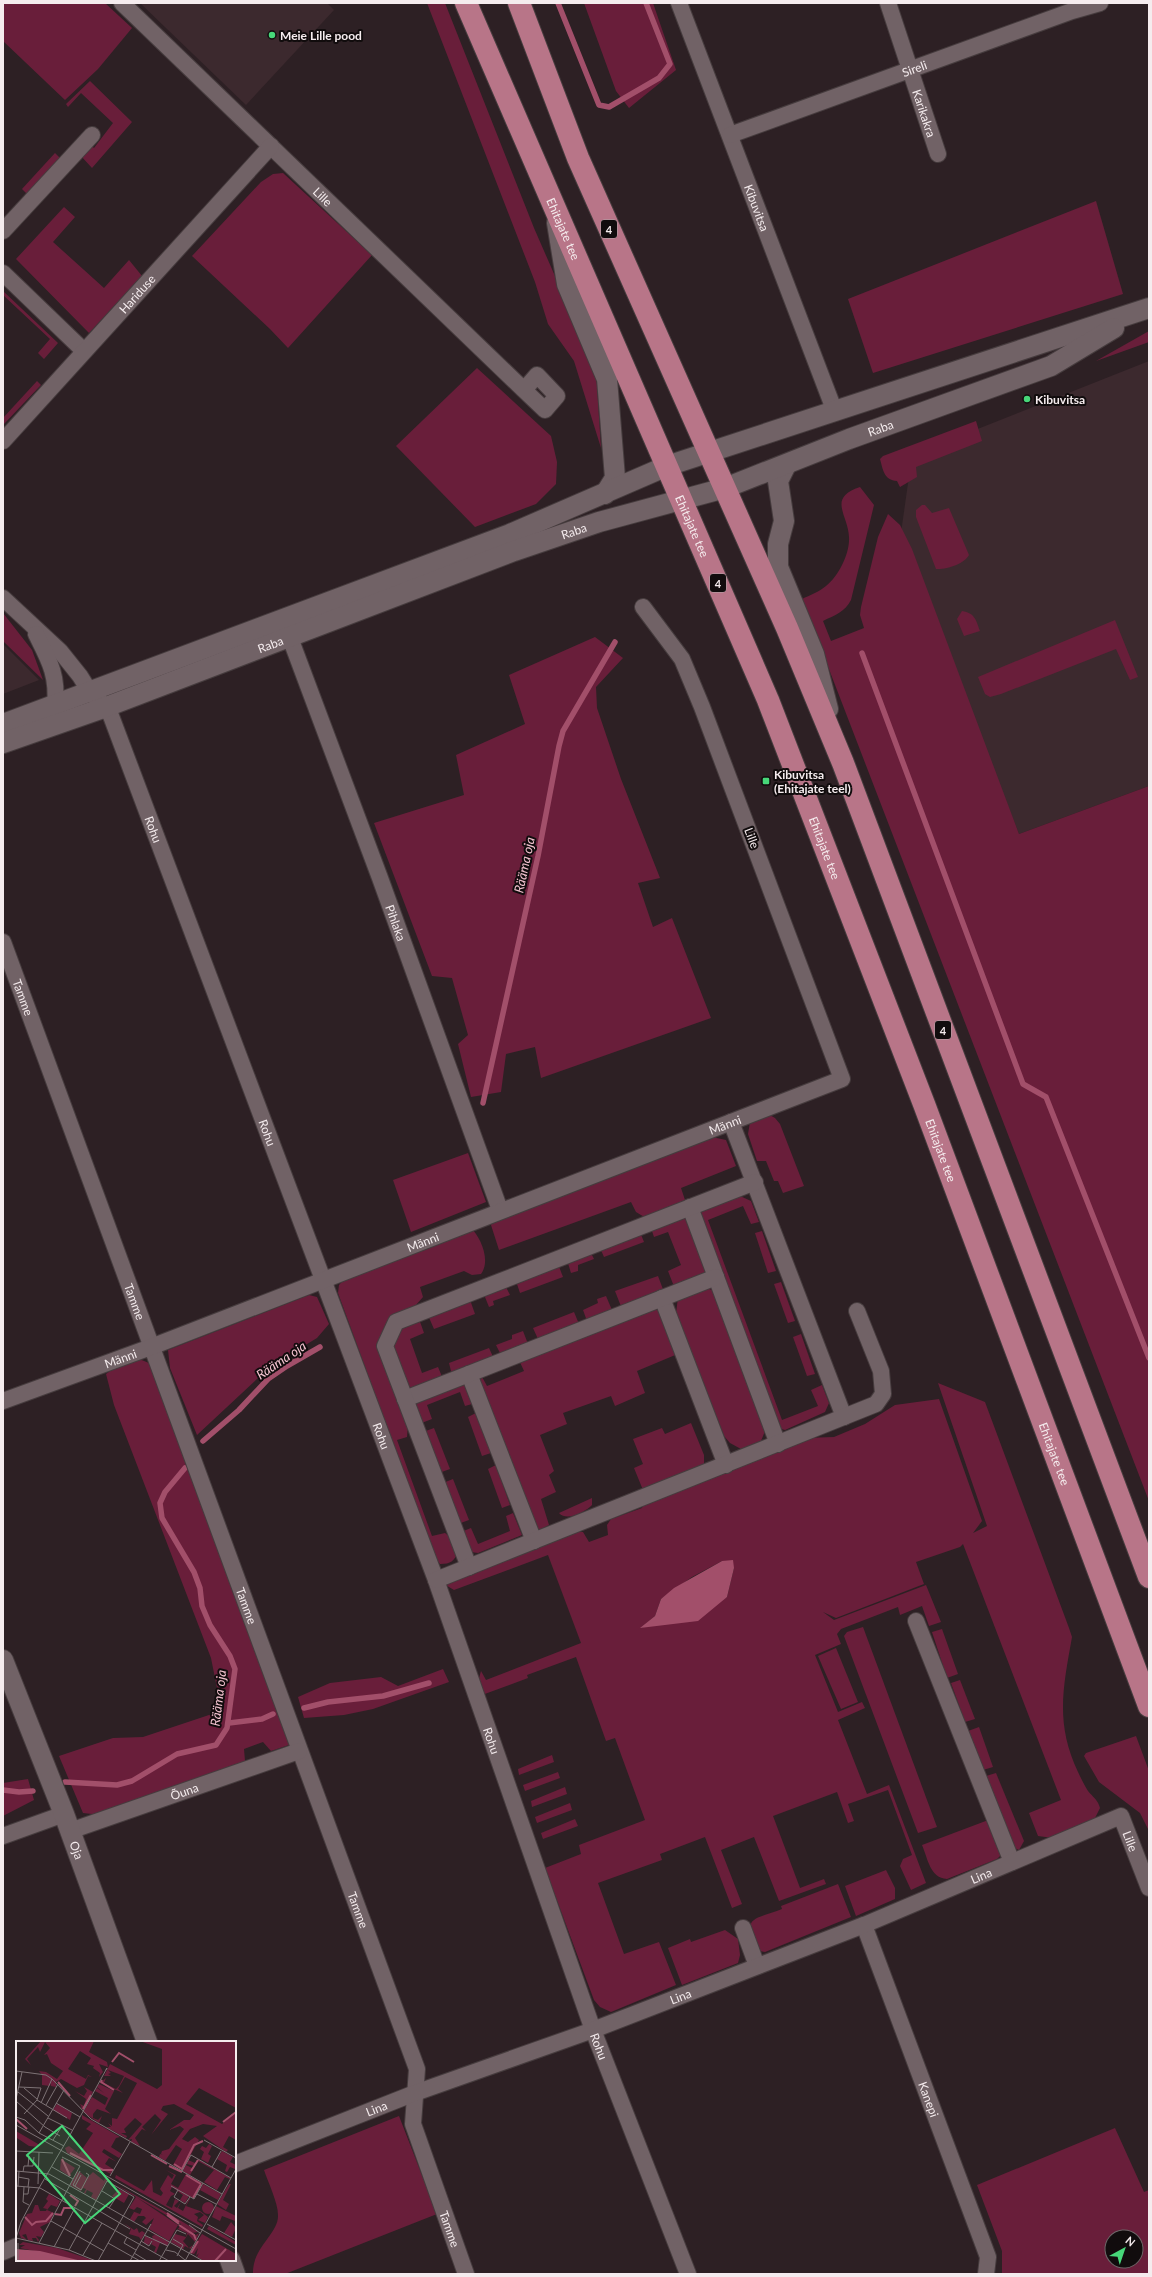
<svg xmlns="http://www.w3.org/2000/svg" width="1152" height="2277" viewBox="0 0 1152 2277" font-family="Lato,sans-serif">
  <rect width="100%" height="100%" fill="#2d2024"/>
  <g fill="#3c292e">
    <polygon points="140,3 327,3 334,10 246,105"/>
    <polygon points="1149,361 1149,786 1019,834 901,533 912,455"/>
    <polygon points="3,644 39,680 3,694"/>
  </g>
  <g fill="#691e3a" fill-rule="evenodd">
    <polygon points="3,3 105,3 132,28 98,69 65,100 3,41"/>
    <polygon points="427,3 445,3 534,228 596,370 601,448 574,361 548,324 535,282"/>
    <polygon points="584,3 653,3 676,70 629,108 616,91"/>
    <polygon points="90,81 132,122 92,168 81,156 91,145 94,148 113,123 81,93 68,107 66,104"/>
    <polygon points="55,153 60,158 27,194 22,189"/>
    <polygon points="283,173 372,255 288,348 270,329 192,256 261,182 273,174"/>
    <polygon points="1096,201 1123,294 873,373 848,299"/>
    <polygon points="64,207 75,217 53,242 104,288 129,260 142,276 89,333 16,259"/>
    <polygon points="3,291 58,343 44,359 38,353 50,339 3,295"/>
    <polygon points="1149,331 1149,342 1096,361"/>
    <polygon points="477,368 551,436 557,462 556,484 536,504 475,527 396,446"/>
    <polygon points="37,381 41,385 3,425 3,418"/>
    <path d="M976,421L982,441L916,467L917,477L900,487L897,481C884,480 883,470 880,459L883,456Z"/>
    <path d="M860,487L874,505L851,600C845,612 835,615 823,621L831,641L864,628L860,615L861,607L878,537L888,514L900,525L912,549L1019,834L1149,786V1501L802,599C810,595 819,592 826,586C839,576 850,553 849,537C848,514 827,498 860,487Z"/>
    <path d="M922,505H925L932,513L949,508L969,555C964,564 946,570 936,569L916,517V510Z"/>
    <path d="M962,611C975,613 976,620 980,631L964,636L957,619Z"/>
    <polygon points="3,613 32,650 43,680 3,641"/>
    <polygon points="1115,620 1138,677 1130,680 1116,649 1001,694 990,697 985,694 978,677"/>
    <polygon points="595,637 623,658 596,687 597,708 621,779 660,878 638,883 653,927 672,918 711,1018 541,1078 535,1047 506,1054 501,1092 471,1097 458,1044 468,1035 452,978 432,976 374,823 464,795 456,755 525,724 509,675"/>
    <polygon points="768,1114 775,1118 780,1124 804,1186 783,1193 778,1181 774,1181 766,1161 757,1161 748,1134 750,1122"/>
    <polygon points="712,1137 726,1140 736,1166 681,1188 686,1203 646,1218 636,1212 631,1202 499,1250 491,1225 494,1219"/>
    <polygon points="468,1153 486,1202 411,1232 393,1180"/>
    <polygon points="740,1196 751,1201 759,1222 751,1224 743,1206 708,1220 782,1420 818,1406 811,1390 822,1385 829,1403 825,1412 785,1430 778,1428 699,1212"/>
    <polygon points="686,1216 707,1269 705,1274 675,1289 668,1271 681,1265 668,1232 654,1237 651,1228"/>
    <path d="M470,1227C481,1237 491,1261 481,1274L472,1275L464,1271L420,1287L423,1297L415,1306L387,1324L408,1425L407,1437L397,1440L432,1536L445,1533L450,1537L458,1552C454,1561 451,1564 440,1564L435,1558L338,1293L339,1285L346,1277Z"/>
    <polygon points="762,1231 776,1271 768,1273 755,1233"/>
    <polygon points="640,1232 644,1242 604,1257 600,1248"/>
    <polygon points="590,1251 594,1259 578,1265 578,1271 571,1273 567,1260"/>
    <polygon points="558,1264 563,1277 520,1293 516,1281"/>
    <polygon points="658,1276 664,1292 622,1309 615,1291"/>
    <polygon points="781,1282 795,1321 788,1323 774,1284"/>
    <polygon points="504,1283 510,1295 493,1301 494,1305 489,1307 483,1292"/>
    <polygon points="704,1287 712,1290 765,1431 761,1441 741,1449 730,1443 724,1436 676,1313 678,1298"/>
    <polygon points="309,1295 317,1297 329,1324 317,1338 271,1366 197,1435 170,1368 168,1350"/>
    <polygon points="606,1296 612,1310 587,1321 583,1310 598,1303 597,1299"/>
    <polygon points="469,1297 475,1314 434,1329 427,1313"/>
    <polygon points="655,1308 658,1309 680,1353 637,1371 645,1393 615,1406 611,1396 563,1413 567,1424 540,1435 554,1471 549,1475 556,1492 541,1499 549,1525 536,1532 475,1377 481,1375 487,1386 524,1371 519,1360"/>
    <polygon points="574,1312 579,1324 538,1339 533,1328"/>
    <polygon points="418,1316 424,1333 410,1339 422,1373 438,1367 443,1379 408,1390 392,1348 393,1333"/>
    <polygon points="523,1331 528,1344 501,1355 496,1345 512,1339 512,1335"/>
    <polygon points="801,1334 815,1374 807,1376 793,1337"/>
    <polygon points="489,1348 494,1359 452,1375 449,1363"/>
    <polygon points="139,1359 149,1363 158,1381 292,1744 271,1751 263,1742 244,1749 245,1761 138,1804 101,1815 83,1813 59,1756 113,1738 143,1737 212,1714 219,1698 211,1658 114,1405 106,1374 117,1366"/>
    <path d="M938,1383L985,1402L1069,1628L1072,1637C1063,1688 1055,1723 1078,1772C1081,1778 1084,1785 1088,1791C1093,1797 1098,1800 1100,1808L1095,1818L1053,1838L1038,1836L1029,1813L1061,1800L963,1544L960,1547L916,1562L924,1584L836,1618L823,1612L834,1620L926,1585L941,1622L929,1626L922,1606L900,1615L898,1607L841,1629L837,1634L841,1644L815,1655L838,1712L862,1702L865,1708L838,1720L867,1794L889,1785L926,1883L911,1890L900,1866L903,1859L912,1855L888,1790L848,1804L854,1821L848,1823L837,1792L773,1816L800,1888L824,1879L826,1884L779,1901L754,1837L721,1850L742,1904L732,1908L705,1837L660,1854L662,1860L598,1883L624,1954L659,1942L676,1985L611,2012L600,2007L594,2000L545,1868L581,1854L579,1845L645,1820L615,1738L606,1741L576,1657L527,1675L528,1678L482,1695L478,1682L481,1671L486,1680L581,1643L548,1555L454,1590L444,1584L578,1532H583L589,1542L608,1535L607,1525L611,1519L642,1508L643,1504L805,1438L834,1437L865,1424L895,1405L939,1399L982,1521L973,1533L987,1526ZM722,1561L734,1568L727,1597L641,1628L655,1616L661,1599L692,1577Z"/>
    <polygon points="464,1384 472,1404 465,1406 460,1392 427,1405 432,1419 419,1424 415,1403"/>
    <polygon points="476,1413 491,1453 482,1456 468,1417"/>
    <polygon points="691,1423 704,1455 704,1464 701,1467 643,1490 634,1468 643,1464 633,1439 662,1428 665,1434"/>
    <polygon points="434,1428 450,1469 439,1473 423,1432"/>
    <polygon points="496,1465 510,1505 502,1508 488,1469"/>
    <polygon points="453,1479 469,1520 458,1524 443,1483"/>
    <path d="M592,1498V1505C585,1512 567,1522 559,1513Z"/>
    <polygon points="513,1513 522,1535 478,1553 471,1552 461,1532 471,1528 478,1544 510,1531 506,1516"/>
    <polygon points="863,1627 937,1827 918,1833 844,1636 847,1632"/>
    <polygon points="942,1629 958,1674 947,1678 932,1632"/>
    <polygon points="836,1648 858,1702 841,1709 818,1656"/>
    <polygon points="443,1669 449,1682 373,1709 344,1715 304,1718 298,1697 330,1683 381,1677 398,1686"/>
    <polygon points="960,1680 975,1719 965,1722 951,1683"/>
    <polygon points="979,1727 993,1767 983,1770 968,1731"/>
    <polygon points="1136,1736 1149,1771 1149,1831 1140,1813 1099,1782 1084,1756 1086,1753"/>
    <polygon points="552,1755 554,1762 519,1775 518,1769"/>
    <polygon points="558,1772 560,1778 525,1791 523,1785"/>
    <polygon points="996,1773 1024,1841 1019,1850 1010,1846 986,1776"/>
    <polygon points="28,1779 34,1800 3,1816 3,1783"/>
    <polygon points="565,1787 567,1794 532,1807 531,1801"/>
    <polygon points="570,1803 572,1810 537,1823 535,1817"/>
    <polygon points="575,1819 578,1826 543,1839 541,1833"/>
    <path d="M991,1819L1002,1854L997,1859L947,1879C930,1878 928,1859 922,1845Z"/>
    <polygon points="886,1870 895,1888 895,1899 856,1916 845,1886"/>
    <path d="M838,1884L851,1917L765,1952L759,1951C742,1917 750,1921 782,1909L781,1906Z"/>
    <polygon points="725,1930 738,1939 740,1955 738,1963 682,1985 668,1948 690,1939 691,1942"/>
    <path d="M399,2116L437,2214L285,2274H253C252,2247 279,2234 278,2215C278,2203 268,2182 264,2170Z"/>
    <path d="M1115,2128L1144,2192L1149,2190V2274H1002V2251L977,2185ZM1112,2237H1136V2261H1112Z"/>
  </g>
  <polygon fill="#a24f6a" points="733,1560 734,1568 727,1597 698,1621 640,1628 655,1616 661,1599 674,1588 722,1561"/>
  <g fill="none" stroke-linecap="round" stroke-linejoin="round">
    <g stroke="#a24f6a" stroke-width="5.5">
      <polyline points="558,3 599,105 609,107 659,78 670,64 646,3"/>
      <polyline points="862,653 1023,1084 1046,1097 1149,1358"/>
      <polyline points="483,1103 538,856 559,746 563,731 615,642"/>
      <polyline points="203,1441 239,1410 268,1379 287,1366 320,1347"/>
      <polyline points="304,1708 328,1702 383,1696 429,1683"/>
      <polyline points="229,1723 262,1719 273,1714"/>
      <polyline points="65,1782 117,1785 132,1781 177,1754 216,1745 227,1728 235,1669 230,1656 210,1625 202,1606 200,1588 194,1572 162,1518 160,1503 165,1492 185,1468"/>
      <polyline points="3,1790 19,1792 33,1791"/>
    </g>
    <g stroke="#463c3e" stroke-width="18">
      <g id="minor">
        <path id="s1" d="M122,3L524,390L545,410L557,396L537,375L524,390"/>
        <path id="s2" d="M679,3L835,412"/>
        <path id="s3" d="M888,3L938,154"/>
        <path id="s4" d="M730,135L1072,11L1100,3"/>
        <polyline points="3,231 92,135"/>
        <polyline points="3,273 84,351"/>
        <path id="s5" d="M3,441L271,146"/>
        <path id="s6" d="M3,598L60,651L80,676L90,692L106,707L111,716L436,1580L593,2030L688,2274"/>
        <path d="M36,634C49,660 58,675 55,705"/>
        <path id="s7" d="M289,635L380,878L500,1210"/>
        <path id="s8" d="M3,942L417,2069L413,2124L466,2274"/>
        <polyline points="731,1122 844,1417"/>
        <polyline points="690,1207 778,1444"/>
        <polyline points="662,1298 726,1465"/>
        <polyline points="469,1374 534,1541"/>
        <polyline points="405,1399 716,1277"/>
        <path id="s9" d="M3,1401L151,1347L842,1079L702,707L682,659L643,607"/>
        <polyline points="469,1567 385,1346 396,1322 755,1182"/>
        <polyline points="436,1580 876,1404 883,1394 881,1371 857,1311"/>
        <polyline points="916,1621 1012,1862"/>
        <path id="s10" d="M70,1831L299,1751"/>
        <polyline points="3,1836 64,1814"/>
        <path id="s11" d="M864,1925L988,2257L986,2274"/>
        <polyline points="743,1928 757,1966"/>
        <path id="s12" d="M235,2164L415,2093L593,2030L864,1925L1121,1816L1149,1888"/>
        <polyline points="3,2252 17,2246"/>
      </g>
    </g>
    <g stroke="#463c3e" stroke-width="22">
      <g id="tertiary">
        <polyline points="557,223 567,284 607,379 615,478 605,494"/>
        <polyline points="786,465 778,481 784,521 778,544 778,567 814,654 828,709"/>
        <polyline points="3,724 510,534 667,466 1149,308"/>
        <path id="s13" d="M3,743L106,707L514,551L599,522L725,488L849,439L1051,366L1114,328"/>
        <path id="s14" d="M3,1660L64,1814L147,2042"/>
        <polyline points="230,2260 235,2274"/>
      </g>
    </g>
    <g stroke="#463c3e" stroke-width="24">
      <g id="trunk">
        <path id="s15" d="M466,3L768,700L924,1104L1149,1706"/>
        <polyline points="519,3 578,158 787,628 843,763 1149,1577"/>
      </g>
    </g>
    <use href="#minor" stroke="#716266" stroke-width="16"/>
    <use href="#tertiary" stroke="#716266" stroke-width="20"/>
    <use href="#trunk" stroke="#b87588" stroke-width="22"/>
  </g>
  <g fill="#47d779" stroke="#110c0d" stroke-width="1.5">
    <circle cx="272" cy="35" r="4"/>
    <circle cx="1027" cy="399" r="4"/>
    <rect x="762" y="777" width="8" height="8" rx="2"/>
  </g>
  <g text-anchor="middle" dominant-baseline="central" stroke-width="4" stroke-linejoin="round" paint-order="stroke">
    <g fill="#110c0d" stroke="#b1a9aa" stroke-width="1">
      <rect x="601" y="220" width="16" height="18" rx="3"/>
      <rect x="710" y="574" width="16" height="18" rx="3"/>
      <rect x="935" y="1021" width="16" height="18" rx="3"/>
    </g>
    <g font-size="11" font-weight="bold" fill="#f5ecee">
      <text x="609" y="229">4</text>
      <text x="718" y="583">4</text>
      <text x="943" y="1030">4</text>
    </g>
    <g font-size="12" font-weight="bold" fill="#f5ecee" stroke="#110c0d" text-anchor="start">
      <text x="280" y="35">Meie Lille pood</text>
      <text x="1035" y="399">Kibuvitsa</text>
      <text x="774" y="774">Kibuvitsa<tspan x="774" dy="14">(Ehitajate teel)</tspan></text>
    </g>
    <g font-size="12" fill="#f5ecee" stroke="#110c0d">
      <text stroke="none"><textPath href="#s4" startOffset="196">Sireli</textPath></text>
      <text stroke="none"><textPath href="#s3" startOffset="116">Karikakra</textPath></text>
      <text stroke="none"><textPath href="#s1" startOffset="279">Lille</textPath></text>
      <text stroke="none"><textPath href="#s2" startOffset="219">Kibuvitsa</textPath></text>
      <text stroke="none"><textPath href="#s15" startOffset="246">Ehitajate tee</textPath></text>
      <text stroke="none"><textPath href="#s5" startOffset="199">Hariduse</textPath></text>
      <text stroke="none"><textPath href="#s13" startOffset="933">Raba</textPath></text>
      <text stroke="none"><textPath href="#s15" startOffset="570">Ehitajate tee</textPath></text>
      <text stroke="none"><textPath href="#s13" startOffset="609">Raba</textPath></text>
      <text stroke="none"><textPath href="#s13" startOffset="285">Raba</textPath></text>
      <text stroke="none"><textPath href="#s6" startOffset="282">Rohu</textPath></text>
      <text transform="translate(752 838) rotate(69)">Lille</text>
      <text stroke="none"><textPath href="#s15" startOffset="918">Ehitajate tee</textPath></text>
      <text stroke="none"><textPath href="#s7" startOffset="307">Pihlaka</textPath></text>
      <text stroke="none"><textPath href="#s8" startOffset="59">Tamme</textPath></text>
      <text stroke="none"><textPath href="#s9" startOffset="773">Männi</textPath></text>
      <text stroke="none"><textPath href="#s6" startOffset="606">Rohu</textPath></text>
      <text stroke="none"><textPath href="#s15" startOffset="1242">Ehitajate tee</textPath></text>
      <text stroke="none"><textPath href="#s9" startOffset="449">Männi</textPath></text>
      <text stroke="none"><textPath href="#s8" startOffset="383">Tamme</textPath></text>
      <text stroke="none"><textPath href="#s9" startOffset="125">Männi</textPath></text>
      <text stroke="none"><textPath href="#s6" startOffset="930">Rohu</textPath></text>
      <text stroke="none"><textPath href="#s15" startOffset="1566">Ehitajate tee</textPath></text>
      <text stroke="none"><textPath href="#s8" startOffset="707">Tamme</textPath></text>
      <text stroke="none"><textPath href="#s6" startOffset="1254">Rohu</textPath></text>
      <text stroke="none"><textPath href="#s10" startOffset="121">Õuna</textPath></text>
      <text stroke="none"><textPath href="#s12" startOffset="979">Lille</textPath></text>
      <text stroke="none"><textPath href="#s14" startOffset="204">Oja</textPath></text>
      <text stroke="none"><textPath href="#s12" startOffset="800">Lina</textPath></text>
      <text stroke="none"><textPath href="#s8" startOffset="1031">Tamme</textPath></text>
      <text stroke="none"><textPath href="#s12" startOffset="476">Lina</textPath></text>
      <text stroke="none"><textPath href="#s6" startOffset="1578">Rohu</textPath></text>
      <text stroke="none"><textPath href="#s11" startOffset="186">Kanepi</textPath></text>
      <text stroke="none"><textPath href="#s12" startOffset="152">Lina</textPath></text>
      <text stroke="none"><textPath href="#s8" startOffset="1367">Tamme</textPath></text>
    </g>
    <g font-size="13" font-style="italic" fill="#f5c4d1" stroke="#110c0d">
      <text transform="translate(524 865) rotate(-78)">Rääma oja</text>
      <text transform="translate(281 1360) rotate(-34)">Rääma oja</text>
      <text transform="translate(218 1698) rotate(-83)">Rääma oja</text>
    </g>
  </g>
  <g transform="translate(16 2041)">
    <rect width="220" height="220" fill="#2d2024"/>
    <path d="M25,0H78L73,11L91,21L92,26L83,23L87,31L83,36L84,32L77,27L78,25L71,23L75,17L64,10L52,28L70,38L72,34L76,36L72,35L68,44L61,47L45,38L40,41V46L35,45V42L34,45L26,44V34L23,30L30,31L41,38L47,30L35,22L31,13L28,14L34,7L29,1L24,11L22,6L11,18L15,24L9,18ZM124,0H220V67L183,47L170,63L206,83L220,72V99L213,95L207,106L212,109L210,111L187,95L201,85L187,83L174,88L166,98L172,101L179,96L183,99L166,129L157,124L166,108L160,104L149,120L143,116L144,113L147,114L145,113L146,110L153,108L168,88L164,85L153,89L168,79H174L178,74L158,63L147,65L145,69L152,73L135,94L145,79L139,73L126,86L130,90L126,88L119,97L124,105L115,101L116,98L112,99L126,83L119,77L108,88L110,92H105L111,95L110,97L90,86H95L92,82L96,85V77L101,78L121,42L109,36L102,48L107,52L84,42L90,37L88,42L100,48L103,45L108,35L92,29L95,32L92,33L95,35H88L94,23L141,48L146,44V8ZM83,43L98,50L89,68L95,73L81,68L77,73V77L82,79L86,75L83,82L67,71L76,56L89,64L92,57L79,50L81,47L88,52L81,46ZM68,46L77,51L67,69L64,65L66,67L64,63L68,65L70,58L59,50L68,55L71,50ZM41,63L56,72L54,79L37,69ZM66,74L104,96L100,97L95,106L106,113L103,117L88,108L86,111L101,121L93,117L89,123L97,128L95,133L51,112L49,107L53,105L63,113L77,92L70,88L75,83L66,78ZM0,90L22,103V106L13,105L1,97ZM193,103L196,105L192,113L195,115L192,122L185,118L188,111L184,108L186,105L190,107ZM206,110L217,116L214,121L220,124L219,128L214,126L211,131L209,130L211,124L201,118ZM45,118L59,127L53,135L44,129ZM182,118L214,137V138L209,136L201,149L188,141L198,129L182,120L174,134L166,130L170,124L176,127L178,125L171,123L172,119L179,122ZM150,129L160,134L155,143L162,147L170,133L186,142L178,157L173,155L169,162L164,159L167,154L156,146L154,150L159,153L155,155L150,164L156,167L159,158L163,160L158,165L161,167L165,161L162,167L167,170L173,158H178H174L170,165L184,170L192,176L189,182L182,179L188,174L184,171L178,173L182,176L181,180L187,184L186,186L99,137L100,134L128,150L136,139L137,151L145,155L147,152L144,148L152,134L156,138L158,134ZM62,130L63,133L64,131L71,137L77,131L88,140L89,137L96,141L90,140L80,159L75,156L77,152L71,149L69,153L68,152L70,148L67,147L65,150L54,144ZM187,143L205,153L202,159L184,149ZM213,143H215L207,159L213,163L210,169L201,163ZM100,144L110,149L162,178L180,189L179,191L180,189L182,191L176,192L180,194L183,192L179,201L172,193L169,198L167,200L173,207L177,204L175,208L169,205L167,208L155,201L159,193L170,196L171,192L162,188L165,183ZM103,148L113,153L108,162L96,155ZM33,153L44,160L41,166L35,164L31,169L38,172L34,181L24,186L28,191L25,196L20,195L23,199L22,201L20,197H16L17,200L12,199L10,193L6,194L11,199L5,197L3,192L11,173L16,172L19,164H22L24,170H30L31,168L27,167L32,160L30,158ZM120,156L162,184L153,200L133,188L138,177L130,184L126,181L130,177L128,175H122L118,181L114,178L118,171L116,170L124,173L126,168L121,166L118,169L113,167ZM186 167a6 6 0 1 1 12 0a6 6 0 1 1-12 0ZM200,165L220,175L219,180L206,175L204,180L196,176ZM215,181L220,187L216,196L208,192ZM108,182L118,189L121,187L123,192L126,190L129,192L125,199L123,196L113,193L115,188ZM193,185L220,201V204L191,188ZM132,189L153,201L151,205L144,202L140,212L138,211L140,206L135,203L137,200L132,204L125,200L128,201L129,195L138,199L132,195L137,198L136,195L139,194ZM186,193L220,213V220H188L181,216L183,212L180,215L182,207L178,213L174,212ZM7,201L41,207L79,220H66L4,207L9,204H3Z" fill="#691e3a"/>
    <path d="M0,208L24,210L66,220H0Z" fill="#a24f6a"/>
    <path fill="none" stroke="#a24f6a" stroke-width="2" d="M96,21L103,12L118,21M86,39L85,41L98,49M42,41L54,55M67,68L75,54M0,78L11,88M207,81L220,71M54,112L87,129H97M135,114L151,123M46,118L54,135M158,123L166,128L178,104L187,100M153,125L166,131M175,130L182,119M170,134L185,143M54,154L62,160L59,165M177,157L185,143M151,172L163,181M39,173L45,174L48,167H57M151,174L163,183M9,176L16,184L20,181L30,180L37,172M163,184L178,194L180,199M175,212L182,200M199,220L210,208"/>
    <path fill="none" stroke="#7d7275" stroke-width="1" d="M0,30L30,34L36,38L75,78L206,153M3,46L25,47L21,59L8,73M8,47L21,58M2,51L32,75M0,58L6,31M21,59L51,77M0,60L29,86L44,95M25,62L36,38M40,62L64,76M30,64L42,43M0,76L9,79L23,92L48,105M32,77L56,89M0,84L220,208M23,92L48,49M37,99L46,85M188,99L220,117M0,110L37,112M10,115H13L12,125M36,126L57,138M196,126L205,110M0,130L33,133L187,220M64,130L57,144L65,149M166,130L175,114L215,137M7,131L8,125H17L18,116M94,135L114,101M2,136L13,138L12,146M29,138L114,188M22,143L23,111M0,145L24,147L153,220M2,145L3,130M59,145L65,134M155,145L178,158L187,142M8,146L7,161L13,164M65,149L73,134L70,132M162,149L158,156L169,163L174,156M86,150L99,158L93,167M7,153H12L13,146M181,153L200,163M35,180L88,210M191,183L220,199M173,184L184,192M128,194L152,205M111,196L108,202L120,209M0,197L5,181L23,147L54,94L91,27L90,29M0,197L53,209L80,220M157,198L167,204L161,215M125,200L133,205L136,200M23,202L64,125L46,116M92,202L124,220M38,206L59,167M53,209L91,140L118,156L82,220M150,209L159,211L169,219M118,212L131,220M67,214L86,182M2,220V202M114,220L135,183M143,220L161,189L170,193M169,220L220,128"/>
    <path fill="#47d779" fill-opacity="0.15" stroke="#47d779" stroke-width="2" d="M46,85L104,153L69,182L11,114Z"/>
    <rect width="220" height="220" fill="none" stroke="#f5ecee" stroke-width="2"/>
  </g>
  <rect width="1152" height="2277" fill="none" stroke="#f5ecee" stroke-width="8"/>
  <g transform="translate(1124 2249) rotate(40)"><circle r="19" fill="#110c0d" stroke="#6c6667"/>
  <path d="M0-3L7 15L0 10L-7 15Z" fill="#47d779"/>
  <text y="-6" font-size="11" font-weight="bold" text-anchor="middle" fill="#f5ecee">N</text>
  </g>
</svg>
